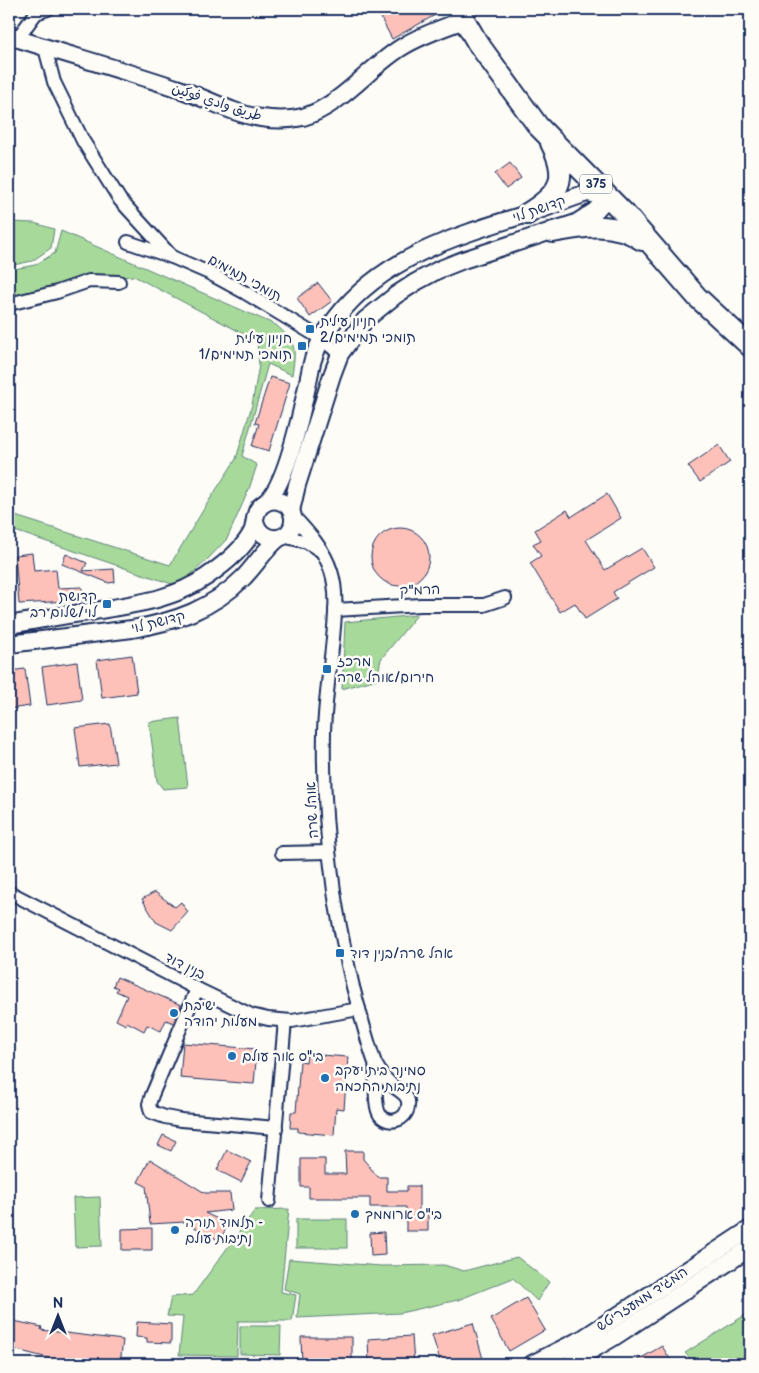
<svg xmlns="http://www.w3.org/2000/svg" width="759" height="1373" viewBox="0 0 759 1373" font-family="'Balsamiq Sans','Playpen Sans Arabic','Playpen Sans Hebrew',sans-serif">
  <rect width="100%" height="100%" fill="#fdfcf7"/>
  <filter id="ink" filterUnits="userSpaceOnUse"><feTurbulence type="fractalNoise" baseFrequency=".02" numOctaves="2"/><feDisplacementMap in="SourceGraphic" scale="10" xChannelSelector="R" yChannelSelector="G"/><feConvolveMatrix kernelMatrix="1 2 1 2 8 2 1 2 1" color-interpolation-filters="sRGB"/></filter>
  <g filter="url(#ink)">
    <g fill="#a7d99a" stroke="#61847c">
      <polygon points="9,222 34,223 54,229 51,248 32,261 9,266"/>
      <path d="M61,231L276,325C297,343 296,349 292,375L268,364L242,456L257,465L249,489L227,539L205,562L178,586L9,529V514L170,565L205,507L236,459L252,405L259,365L257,341L134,276L69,281L9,304V270L35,265L55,253Z"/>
      <polygon points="417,615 381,659 377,679 342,689 345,622"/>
      <polygon points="180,718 188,787 163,789 157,781 149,722"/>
      <polygon points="100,1197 102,1246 75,1247 73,1198"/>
      <polygon points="289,1209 281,1292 296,1295 292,1321 238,1321 237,1356 179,1355 183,1317 167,1316 171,1297 193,1295 255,1210"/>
      <rect x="296" y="1219" width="51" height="29"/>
      <polygon points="517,1257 549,1282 537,1301 513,1278 458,1300 400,1313 297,1318 300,1294 284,1289 289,1259 381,1266 444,1265 464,1271"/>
      <polygon points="750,1312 750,1364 695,1364 685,1353"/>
      <polygon points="240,1326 281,1326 280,1355 240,1354"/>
    </g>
    <g fill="#fdc1b9" stroke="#1b2f5e">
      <polygon points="376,9 446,9 392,39"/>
      <polygon points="510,163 521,178 506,189 495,174"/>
      <polygon points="318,283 332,301 310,317 297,298"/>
      <polygon points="270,377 290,383 269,451 252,446 259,424 255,423"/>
      <polygon points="719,445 730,462 700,482 688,466"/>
      <polygon points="607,494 621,518 586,540 605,570 642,548 654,567 613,592 617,599 585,619 575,603 560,612 530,563 541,556 533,544 541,540 535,530 567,510 571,517"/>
      <circle cx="400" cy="557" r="29"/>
      <polygon points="32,553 34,571 56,569 58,588 82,587 83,600 19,604 15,555"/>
      <polygon points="66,554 87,563 83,571 114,569 115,582 109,583 62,564"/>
      <polygon points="132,655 137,693 102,698 97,660"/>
      <polygon points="77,662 82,700 47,705 42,667"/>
      <polygon points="25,669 30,706 9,709 9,671"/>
      <polygon points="110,724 116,763 80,767 75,728"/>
      <polygon points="155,892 175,907 181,902 188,912 172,930 156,922 142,899"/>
      <polygon points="117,977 181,1005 174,1023 166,1020 161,1031 147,1025 144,1031 127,1022 126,1025 116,1020 127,996 116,991 118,988 113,986"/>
      <polygon points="183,1043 257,1049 254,1084 180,1078"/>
      <polygon points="307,1054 348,1057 344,1109 336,1108 334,1135 298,1132 298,1128 290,1128 291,1112 296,1112 300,1061 306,1062"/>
      <polygon points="163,1135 176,1141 171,1151 158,1145"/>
      <polygon points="227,1150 251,1162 241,1182 217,1170"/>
      <polygon points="345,1151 363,1151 363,1159 378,1177 387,1177 387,1191 407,1191 407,1186 419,1186 419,1213 428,1213 428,1231 406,1231 406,1207 370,1207 370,1198 309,1198 309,1187 301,1187 301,1159 325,1159 325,1174 346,1174"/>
      <polygon points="150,1159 205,1193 230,1193 232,1210 205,1213 228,1224 220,1241 185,1222 150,1224 146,1186 138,1182"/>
      <polygon points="152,1228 152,1250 122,1250 122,1229"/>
      <polygon points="384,1232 385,1255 371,1256 370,1233"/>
      <polygon points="526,1298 545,1330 509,1351 491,1319"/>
      <polygon points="9,1320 42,1327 41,1330 123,1340 120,1364 99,1364 48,1358 9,1348"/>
      <polygon points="137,1322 171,1324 171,1343 147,1342 147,1338 136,1337"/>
      <polygon points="473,1323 483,1359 464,1364 441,1364 432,1335"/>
      <polygon points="412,1336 414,1364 369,1364 368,1339"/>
      <polygon points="301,1337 352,1337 352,1364 302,1364"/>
      <polygon points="662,1346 673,1364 631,1364"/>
    </g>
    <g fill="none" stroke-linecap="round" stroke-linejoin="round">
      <g stroke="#1b2f5e" stroke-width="16">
        <g id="minor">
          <polyline points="17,39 36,13 48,9"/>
          <polyline points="45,48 54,82 83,141 120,200 172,257"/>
          <polyline points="128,242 172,257 209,273 244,292 322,339 340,354"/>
          <polyline points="9,304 57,292 89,281 119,282"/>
          <path d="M293,516C308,532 324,549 331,571C338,592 335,616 333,638C330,670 325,701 324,732C323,782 326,833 333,883C337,918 345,952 353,987C360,1012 366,1038 375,1063C379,1071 384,1078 391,1084C398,1091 410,1094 408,1106C407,1120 389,1126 380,1115C373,1105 377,1076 375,1063"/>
          <polyline points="283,536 307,542 318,549"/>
          <polyline points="335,610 421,605 484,605 505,598"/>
          <polyline points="282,853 329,852"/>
          <polyline points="9,892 197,989 251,1015 268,1019 292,1021 359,1009"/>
          <polyline points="197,989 152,1095 149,1104 151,1112 165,1117 181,1120 276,1128"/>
          <polyline points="269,1201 285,1021"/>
        </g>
      </g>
      <g stroke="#1b2f5e" stroke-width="20">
        <g id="tertiary">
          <path d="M9,36C65,54 123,70 179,89C206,98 233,114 261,118C275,120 290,120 303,117C341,106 369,67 402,47C421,35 443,28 464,20"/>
          <path d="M266,502C288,484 305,397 311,367C315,348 325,332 337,317C384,256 459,235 530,213C550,207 568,199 587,193L608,197"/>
          <polyline points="291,511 297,485 332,375 340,354 365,320 396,295 416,282 438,270 463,260 576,223 595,211 608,197"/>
          <path d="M9,625C37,620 66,615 95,611C134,604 173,600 206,577C222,566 243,550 252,532C256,523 253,512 262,505C274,495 292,503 293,518C295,543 259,546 255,520"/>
          <path d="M9,644L132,629C174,622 212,609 243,578C255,566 265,549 279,538"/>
          <polyline points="532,1364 582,1339 750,1229"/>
          <polyline points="568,1364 614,1337 750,1248"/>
        </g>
      </g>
      <g stroke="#1b2f5e" stroke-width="24">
        <g id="primary">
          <polyline points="458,9 477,42 538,126 626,215 697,297 750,346"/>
          <path d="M527,214C559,194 570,180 551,143"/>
          <path d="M553,232C585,226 614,221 642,240"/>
        </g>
      </g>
      <use href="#minor" stroke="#fdfcf7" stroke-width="12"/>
      <use href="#tertiary" stroke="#fdfcf7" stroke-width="16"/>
      <use href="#primary" stroke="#fdfcf7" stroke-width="20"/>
    </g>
  </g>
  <g fill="#1f6fb2" stroke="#fdfcf7" stroke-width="2">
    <rect x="305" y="324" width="10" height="10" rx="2.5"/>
    <rect x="297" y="341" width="10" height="10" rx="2.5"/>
    <rect x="102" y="599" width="10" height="10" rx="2.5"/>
    <rect x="322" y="664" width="10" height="10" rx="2.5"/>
    <rect x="335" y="948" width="10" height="10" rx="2.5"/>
    <circle cx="174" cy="1013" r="5"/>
    <circle cx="232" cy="1056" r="5"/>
    <circle cx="325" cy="1078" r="5"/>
    <circle cx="355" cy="1214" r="5"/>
    <circle cx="175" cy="1230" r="5"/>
  </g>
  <g text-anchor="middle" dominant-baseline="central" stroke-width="5" stroke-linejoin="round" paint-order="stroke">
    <rect fill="#fdfcf7" stroke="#5f6c8c" stroke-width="1" x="580" y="174.5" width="32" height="19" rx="4"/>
    <g font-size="12" font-weight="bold" fill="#1b2f5e">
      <text x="596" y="184">375</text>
    </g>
    <g font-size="14" fill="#1b2f5e" stroke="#fdfcf7">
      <text transform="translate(217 102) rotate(18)">طريق وادي فوکين</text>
      <text transform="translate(539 209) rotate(-19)">קדושת לוי</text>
      <text transform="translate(245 278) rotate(29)">תומכי תמימים</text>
      <text transform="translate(420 590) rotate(-2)">הרמ"ק</text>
      <text transform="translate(158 622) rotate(-14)">קדושת לוי</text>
      <text transform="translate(312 810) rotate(-93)">אוהל שרה</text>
      <text transform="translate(185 966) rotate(27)">בנין דוד</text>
      <text transform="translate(642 1299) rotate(-33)">המגיד ממעזריטש</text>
    </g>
    <g font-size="14" fill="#1b2f5e" stroke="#fdfcf7" text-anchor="start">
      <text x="320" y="321">חניון עילית<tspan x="320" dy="16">2/תומכי תמימים</tspan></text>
      <text x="292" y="338" text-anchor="end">חניון עילית<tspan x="292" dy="16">1/תומכי תמימים</tspan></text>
      <text x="97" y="596" text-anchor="end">קדושת<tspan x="97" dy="16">לוי/שלום רב</tspan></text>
      <text x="337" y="661">מרכז<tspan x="337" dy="16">חירום/אוהל שרה</tspan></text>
      <text x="350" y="953">אהל שרה/בנין דוד</text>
      <text x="184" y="1005">ישיבת<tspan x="184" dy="16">מעלות יהודה</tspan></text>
      <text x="242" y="1056">בי"ס אור עולם</text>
      <text x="335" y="1070">סמינר בית יעקב<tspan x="335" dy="16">נתיבות החכמה</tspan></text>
      <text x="365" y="1214">בי"ס ארוממך</text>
      <text x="185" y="1222">תלמוד תורה -<tspan x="185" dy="16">נתיבות עולם</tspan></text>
    </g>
  </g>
  <rect width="759" height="1373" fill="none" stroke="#fdfcf7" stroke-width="30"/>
  <rect x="15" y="15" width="729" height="1343" fill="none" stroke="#1b2f5e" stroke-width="2" filter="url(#ink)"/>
  <g transform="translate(58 1316)" stroke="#fdfcf7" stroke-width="4" paint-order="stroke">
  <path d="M0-4L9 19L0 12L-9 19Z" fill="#1b2f5e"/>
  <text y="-8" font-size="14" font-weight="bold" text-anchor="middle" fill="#1b2f5e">N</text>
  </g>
</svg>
